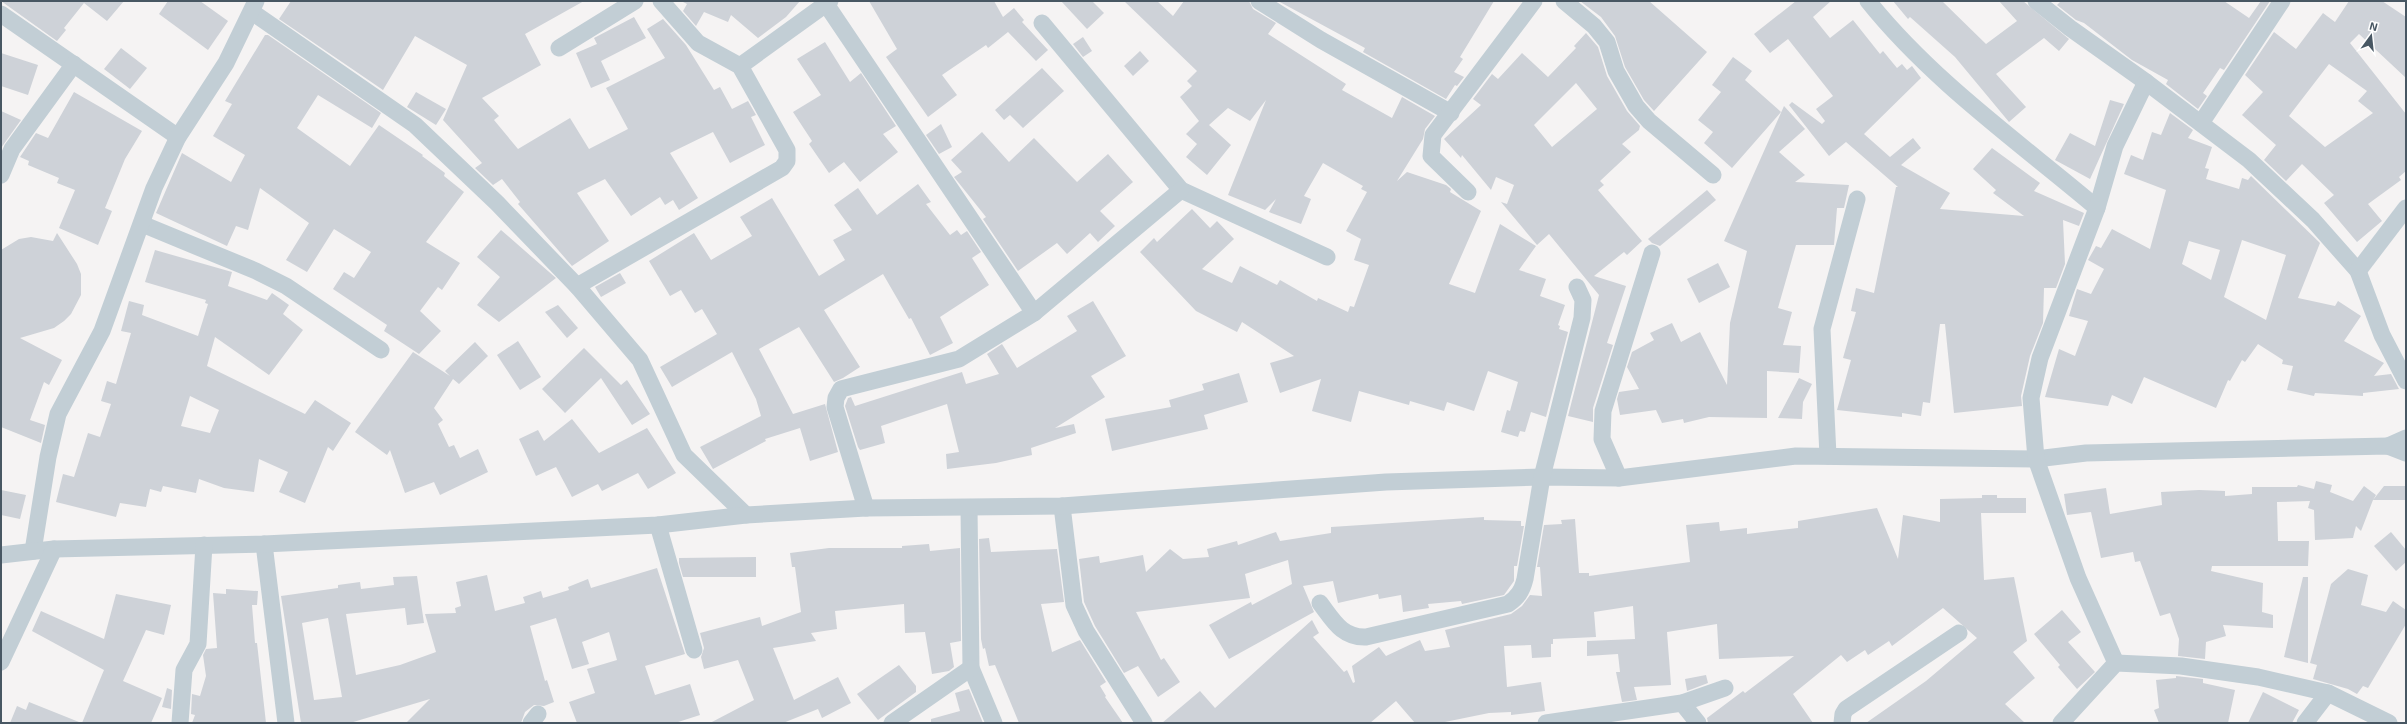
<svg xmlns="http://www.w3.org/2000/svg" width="2407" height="724" viewBox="0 0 2407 724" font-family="'Exo 2',sans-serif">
  <rect width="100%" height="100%" fill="#f5f3f3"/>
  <g fill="#ced2d8" fill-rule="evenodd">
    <polygon points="1,1 124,1 107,21 84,3 64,28 66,30 57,41"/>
    <polygon points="168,1 200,1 228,21 208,50 159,14"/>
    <polygon points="291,1 584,1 525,34 541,65 482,98 499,116 494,120 518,149 570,118 589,149 628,129 606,88 665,58 647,29 663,19 686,45 714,90 720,87 732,109 748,101 756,115 751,117 765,145 730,163 713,132 670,153 698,198 679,210 673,200 665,205 660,197 631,216 605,179 577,193 609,241 572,266 518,204 520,202 502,179 493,185 475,168 482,163 443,120 467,65 415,36 383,90 279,19"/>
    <polygon points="681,1 800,1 786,17 758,38 731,15 728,22 704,12 696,26 683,11 687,4"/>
    <polygon points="869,1 994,1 1003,17 1014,8 1024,20 1022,22 1048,50 1036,61 1008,32 988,48 986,45 942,75 957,95 928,117 886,57 897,49"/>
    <polygon points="1061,1 1092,1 1104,13 1087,29"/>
    <polygon points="1124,1 1157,1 1173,16 1184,1 1249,1 1253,9 1276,23 1268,34 1346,84 1342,90 1392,118 1402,97 1435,116 1425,129 1423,139 1397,181 1407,172 1446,185 1451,189 1450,192 1481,211 1449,284 1475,293 1500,224 1536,246 1519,270 1546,279 1540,296 1565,305 1558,325 1560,326 1559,329 1568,332 1546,417 1531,412 1525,432 1520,431 1518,437 1501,432 1507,410 1510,411 1518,382 1488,371 1474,411 1447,402 1444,411 1410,401 1409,405 1359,391 1351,422 1312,411 1321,379 1280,393 1270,363 1294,356 1242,322 1237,332 1196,311 1140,252 1154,238 1157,242 1192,209 1210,228 1217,221 1234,239 1202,269 1232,283 1240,266 1277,285 1280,280 1317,301 1318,298 1348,312 1350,306 1354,307 1369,265 1354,260 1361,239 1346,231 1367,192 1361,189 1363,186 1323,163 1304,196 1311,199 1301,224 1269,212 1276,199 1265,210 1228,195 1266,100 1250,121 1228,108 1209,125 1231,145 1207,175 1186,157 1197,144 1186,134 1199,121 1180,97 1192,86 1187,81 1197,71"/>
    <polygon points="1278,1 1494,1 1460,57 1463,59 1454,72 1464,77 1457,86 1455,85 1446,99 1363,52 1365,48"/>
    <polygon points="1580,1 1649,1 1707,52 1654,111 1644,100 1625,67 1615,36 1601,17"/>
    <polygon points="1796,1 1831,1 1813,17 1830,38 1853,20 1880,54 1883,51 1897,68 1902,64 1907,70 1912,66 1921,78 1864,134 1890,157 1913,138 1921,148 1901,165 1950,193 1940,209 2024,216 1993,193 1996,190 1973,169 1992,148 2040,183 2034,191 2084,213 2079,226 2063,220 2065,264 2056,288 2044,288 2043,323 2030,356 2021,396 2022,406 1954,413 1945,324 1940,324 1930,403 1923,402 1921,416 1902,413 1902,417 1837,410 1851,360 1843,358 1856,312 1851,311 1856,288 1874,293 1896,187 1898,187 1846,142 1829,156 1789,105 1792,102 1822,124 1825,121 1816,109 1833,96 1788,39 1770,53 1754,34"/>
    <polygon points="1893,1 1942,1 1986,44 2017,21 1999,1 2023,1 2069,39 2059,51 2044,38 1996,74 2026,107 2009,122 1955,57 1910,17 1908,19"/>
    <polygon points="2061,1 2224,1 2249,18 2261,1 2270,1 2224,70 2220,68 2203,93 2207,96 2198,109 2166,84 2168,80 2132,60 2084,23 2076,20 2057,5"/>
    <path d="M2349,1H2382L2406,17V78L2359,34L2350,43L2406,114V171L2399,177L2401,180L2368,204L2382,221L2357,242L2324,203L2334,195L2302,164L2286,181L2264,160L2276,145L2242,115L2263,92L2245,75L2274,32L2296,49L2323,13L2335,22ZM2329,64L2367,91L2358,101L2373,113L2325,147L2289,116Z"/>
    <polygon points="634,17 646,38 601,61 610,80 591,88 576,53 597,44 594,38"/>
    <path d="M1586,33L1598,47L1607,76L1627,111L1640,126L1639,130L1622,144L1631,152L1600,181L1604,185L1598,190L1642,241L1627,255L1624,252L1594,276L1626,286L1607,343L1613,345L1593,408V422L1568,416L1599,295L1549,234L1537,245L1501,202L1507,204L1514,185L1496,177L1491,190L1462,155L1461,158L1444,139L1481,105L1473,99L1492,74L1498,79L1522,53L1548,77L1576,48L1574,46ZM1576,83L1597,109L1552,147L1534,125Z"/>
    <polygon points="265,35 268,35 381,113 372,128 318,95 297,128 350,166 379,125 423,155 422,156 445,173 444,176 464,192 426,242 460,263 442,290 438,287 420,311 441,331 419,354 384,331 387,325 333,289 344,272 354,278 371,252 334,229 307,272 286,260 309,223 260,188 248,230 236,226 227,246 156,213 182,153 231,182 245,155 213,136 232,104 225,101"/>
    <polygon points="1083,37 1092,51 1083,57 1073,44"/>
    <polygon points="825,42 850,82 861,73 896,126 883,134 898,152 860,182 844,162 829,173 809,144 812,141 793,112 821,95 797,59"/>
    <polygon points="121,48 147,68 130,89 104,69"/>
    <polygon points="1140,51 1149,61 1133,76 1124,66"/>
    <polygon points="1,53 38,65 28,95 1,86"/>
    <polygon points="1733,57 1752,71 1745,80 1781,112 1732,168 1704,143 1713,132 1698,120 1721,92 1712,85"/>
    <polygon points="1042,68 1064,91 1023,128 1010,115 1004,120 995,110"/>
    <polygon points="74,92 142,131 125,159 105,208 112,211 98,245 59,228 75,190 57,183 59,178 28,165 29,161 20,157 36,133 48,138"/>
    <polygon points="416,92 446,109 436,125 407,107"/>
    <polygon points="2110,100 2124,104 2090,179 2055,160 2070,133 2095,146"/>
    <polygon points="1784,106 1805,129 1779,152 1805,175 1795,182 1849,185 1844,208 1837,208 1834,245 1796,245 1778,308 1792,312 1783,345 1801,346 1799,373 1767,371 1767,418 1709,417 1684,423 1683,419 1662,423 1656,410 1620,415 1617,399 1619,392 1639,389 1627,367 1632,352 1654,340 1650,333 1672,323 1681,342 1700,332 1727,385 1730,323 1747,251 1724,241"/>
    <polygon points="1,111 21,120 1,148"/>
    <path d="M2170,113L2193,130L2188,138L2212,147L2205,168L2209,169L2206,179L2239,189L2242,178L2248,180L2251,176L2320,243L2298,298L2335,306L2338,301L2361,316L2344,341L2384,363L2374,376L2391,374L2399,389L2363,393V396L2315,393L2314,396L2287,390L2293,366L2282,364L2283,360L2258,344L2245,362L2242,360L2230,381L2228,380L2216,408L2144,377L2132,404L2112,395L2108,406L2045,397L2059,349L2075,356L2088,321L2069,316L2077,289L2091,294L2104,269L2088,260L2096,246L2101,248L2112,229L2150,249L2166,190L2124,174L2131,155L2143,160L2152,132L2161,135ZM2242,240L2286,255L2266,320L2224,297ZM2189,241L2220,250L2211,280L2182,264Z"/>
    <polygon points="941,124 952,147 939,154 926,135"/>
    <polygon points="982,132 1009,162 1034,138 1077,182 1108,154 1133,182 1100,211 1115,226 1098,242 1090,233 1067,254 1057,243 1018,271 983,219 986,217 954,177 962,172 951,160"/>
    <polygon points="918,184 931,202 926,204 950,235 957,230 961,235 967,231 981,252 972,258 989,285 940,317 953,343 930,355 911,318 909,319 883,274 824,310 860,367 843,378 834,382 799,327 759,349 793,414 825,404 838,452 810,461 800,428 765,439 766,441 713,469 700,447 761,416 756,399 732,352 672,387 660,367 717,334 702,309 695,313 681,290 670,296 649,261 694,233 711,260 752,236 740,217 772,198 819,276 845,260 833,240 852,230 834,205 858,188 877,215"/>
    <polygon points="1707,190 1716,200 1660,246 1652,243 1648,239"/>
    <polygon points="501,230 556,278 499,322 477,305 500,277 477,257"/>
    <polygon points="57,233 77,264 81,274 81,295 71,314 64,321 54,328 20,338 62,360 49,385 44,382 30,420 45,425 41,443 1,427 1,250 19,239 31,237 53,241"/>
    <path d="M155,250L232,272L228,286L267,300L272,293L289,305L283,314L303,330L269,375L215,337L207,366L305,414L315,400L351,423L333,451L328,447L305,503L279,492L288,472L259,459L254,492L224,488L199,479L196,493L163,486L161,492L150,489L146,507L120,503L116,517L56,502L63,474L74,477L88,433L100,437L111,404L101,401L107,381L116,384L131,333L121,331L129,301L144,305L142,315L198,336L208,304L205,303L206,300L145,282ZM190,396L219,410L210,433L181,426Z"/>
    <polygon points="1718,263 1730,287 1699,303 1687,279"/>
    <polygon points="620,273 626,283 601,297 595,287"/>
    <polygon points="1093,301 1126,356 1091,376 1105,397 1055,428 1074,424 1076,433 1031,448 1032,455 996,463 947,469 946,454 959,452 947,404 881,426 885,443 860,450 858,447 845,406 848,398 851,397 855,406 962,372 966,384 999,374 987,354 1002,344 1017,368 1077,331 1067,316"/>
    <polygon points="558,305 578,328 567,338 545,312"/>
    <polygon points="518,341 541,377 520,390 497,355"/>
    <polygon points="475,342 488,356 459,384 453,379 434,408 443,420 438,424 449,447 454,445 460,458 478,449 488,472 440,495 434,482 405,493 390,450 387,455 355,432 413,352 450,376 445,371"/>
    <polygon points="584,348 621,385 627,380 650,414 632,425 601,378 565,413 542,389"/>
    <polygon points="1239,373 1248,402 1204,415 1208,429 1112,451 1105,419 1171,407 1169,400 1204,390 1202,384"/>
    <polygon points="1799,378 1812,384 1803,402 1802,419 1778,418"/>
    <polygon points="572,419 599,453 647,428 676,473 648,489 638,473 602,491 598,484 572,497 556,467 536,476 519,439 538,430 544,441"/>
    <polygon points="2316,481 2332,485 2330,492 2353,501 2364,486 2376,495 2373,500 2384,486 2406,486 2406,500 2373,500 2361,531 2356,526 2353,538 2315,540 2314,510 2308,508 2310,501 2277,502 2278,541 2309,541 2308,566 2212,566 2211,571 2263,583 2262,612 2273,615 2273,628 2223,625 2226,636 2206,642 2205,659 2178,656 2179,639 2170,613 2160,616 2140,561 2135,562 2133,552 2101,558 2091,512 2067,515 2064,494 2106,488 2110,514 2162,505 2161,492 2199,490 2225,491 2225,496 2252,494 2252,487 2297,487 2298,485 2314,489"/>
    <polygon points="1,490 26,495 20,519 1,515"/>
    <polygon points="1982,495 1997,495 1997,498 2026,498 2026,513 1981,513 1984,580 2014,577 2027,641 2013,652 2035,678 2005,704 2025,723 1866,723 1926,681 1977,638 1943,608 1892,646 1889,641 1868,655 1865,650 1847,662 1841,655 1793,694 1813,723 1708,723 1707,718 1743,691 1745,693 1794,656 1719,659 1717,624 1667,632 1671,685 1634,687 1637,700 1622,702 1616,672 1620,672 1618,654 1587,656 1587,641 1635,639 1633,606 1594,612 1596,637 1553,639 1553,644 1551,644 1551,657 1532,658 1531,645 1504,646 1507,687 1541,682 1545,711 1511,715 1511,712 1489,713 1440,723 1415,723 1396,701 1370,723 1162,723 1200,691 1215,708 1312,620 1319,633 1313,637 1344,672 1347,670 1353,683 1355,682 1352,666 1379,647 1386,656 1420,640 1425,651 1450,647 1445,630 1511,614 1522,606 1530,595 1542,596 1540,567 1537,567 1544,525 1562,524 1561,520 1575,519 1579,573 1589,573 1589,576 1690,562 1686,525 1719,522 1720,531 1747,528 1747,534 1798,528 1798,521 1877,508 1898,559 1903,515 1940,522 1940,499 1982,498"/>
    <polygon points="1484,517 1484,520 1521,521 1521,526 1524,526 1517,566 1514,566 1514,581 1504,595 1462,604 1461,601 1428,604 1429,608 1403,612 1401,595 1379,599 1378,594 1338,603 1333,581 1303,586 1314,612 1229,659 1209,625 1251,602 1252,605 1292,584 1288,560 1245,574 1250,598 1136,612 1161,660 1164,658 1180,682 1158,697 1138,666 1124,673 1095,626 1084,602 1079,559 1099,556 1100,563 1143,555 1146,572 1170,549 1183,559 1209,557 1207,549 1237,541 1238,545 1276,532 1280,541 1331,533 1331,527"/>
    <polygon points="2391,532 2406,550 2406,562 2396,571 2374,546"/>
    <polygon points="989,538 991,552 1057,549 1064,602 1041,604 1052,652 1080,640 1106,682 1100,686 1106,696 1105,697 1123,723 1019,723 995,665 989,666 985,648 983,649 981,639 979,539"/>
    <polygon points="929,544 930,551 960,548 961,641 950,643 954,667 949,671 932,674 925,632 905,633 904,604 835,611 837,629 811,633 816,641 773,648 794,700 838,677 851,703 822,718 818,709 783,723 710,723 754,700 738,660 704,669 701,657 704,648 700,633 760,617 762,626 801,612 795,567 792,567 790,553 829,548 902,548 902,546"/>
    <polygon points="756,557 756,577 683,577 679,563 679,558"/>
    <path d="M657,568L685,654L645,666L655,695L690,684L700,715L675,723H577L569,702L595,693L587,669L617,660L609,632L582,642L589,664L572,669L556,618L530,626L545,681L547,680L554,702L544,706L534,705L525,712L521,723H406L430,699L350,723H301L281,596L338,588V585L360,582L361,589L394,585L393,577L417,576L424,623L407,625L405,608L346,614L356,675L400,665L436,652L425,614L456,613L455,608L461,606L456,582L487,575L495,611L525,603L523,597L541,591L543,598L569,590L568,587L588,579L591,588ZM328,618L342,697L314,700L302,623Z"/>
    <polygon points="2348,569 2368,575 2361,605 2386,612 2393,601 2406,610 2406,624 2368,688 2363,686 2357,694 2348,689 2313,679 2317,665 2310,663 2331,584"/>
    <polygon points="2303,577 2308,577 2308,663 2284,657"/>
    <polygon points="226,589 258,591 257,605 252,605 255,643 257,643 266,723 192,723 195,715 191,714 192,694 200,696 206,676 203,655 206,649 217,648 213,593 226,594"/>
    <polygon points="116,594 171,605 164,635 146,630 123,681 162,698 151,723 82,723 104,670 32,631 41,611 104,639"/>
    <polygon points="2062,610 2081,632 2068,642 2095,672 2077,689 2058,667 2060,665 2034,634"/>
    <polygon points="899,665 916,686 916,692 878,720 857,694"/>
    <polygon points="1706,675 1708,683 1687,691 1685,679"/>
    <polygon points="2176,676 2203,679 2203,683 2235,690 2228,723 2159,723 2154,710 2159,708 2156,680 2176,678"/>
    <polygon points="167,688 172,690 171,709 162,707"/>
    <polygon points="969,689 983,723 931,723 931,719 960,711 955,693"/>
    <polygon points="2263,692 2299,710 2292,723 2248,723"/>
    <polygon points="29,702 79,722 79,723 10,723 17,706 26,710"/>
  </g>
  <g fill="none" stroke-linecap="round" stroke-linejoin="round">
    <g stroke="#c2ced5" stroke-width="17">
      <polyline points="1259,1 1321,40 1451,113"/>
      <polyline points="1564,1 1594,26 1607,42 1616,71 1636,106 1649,121 1713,175"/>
      <path d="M1868,1C1932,81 2019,142 2097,208"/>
      <polyline points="2036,1 2070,28 2146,82 2249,160 2313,220 2358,271 2382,335 2406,381"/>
      <polyline points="826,4 1034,313"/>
      <polyline points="252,12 415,125 497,203 577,286 640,360 684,455 746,515"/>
      <polyline points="1,14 178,137"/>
      <polyline points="1042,23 1181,190 1327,257"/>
      <polyline points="559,48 635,1"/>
      <polyline points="740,66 830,1"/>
      <polyline points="2201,123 2282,1"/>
      <polyline points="1,175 12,149 74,64"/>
      <polyline points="1468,192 1431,156 1433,135 1534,1"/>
      <polyline points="142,224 256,271 286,286 381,350"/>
      <polyline points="2358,271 2406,208"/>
      <polyline points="577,286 782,168 787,161 787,150 740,66 698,43 661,1"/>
      <polyline points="2388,446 2406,438"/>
      <polyline points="1828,456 1822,329 1857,199"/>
      <polyline points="1619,478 1602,439 1603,411 1652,253"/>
      <polyline points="1062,506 1074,605 1086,631 1144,723"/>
      <polyline points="866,508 835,407 836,398 841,389 959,359 1034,313 1181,190"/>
      <polyline points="969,508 971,668 994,723"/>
      <polyline points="658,525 694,650"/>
      <polyline points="264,544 286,723"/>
      <polyline points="33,551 48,457 58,414 102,331 154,188 178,137 226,63 256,1"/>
      <polyline points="1,555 54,549 264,544 658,525 746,515 866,508 1062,506 1386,482 1542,477 1619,478 1796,456 2036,459 2086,453 2388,446 2406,453"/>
      <path d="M1320,603C1333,620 1342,638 1366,637L1508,604C1518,597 1522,591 1525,579L1542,477L1582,318L1583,300L1577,287"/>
      <polyline points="1,662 54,549"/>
      <polyline points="2116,663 2078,578 2036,459 2031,398 2040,358 2097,208 2115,146 2146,82"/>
      <polyline points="1682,703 1698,723"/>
      <polyline points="180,723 184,670 198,644 204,545"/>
      <polyline points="531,723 538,714"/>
      <polyline points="892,723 971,668"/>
      <polyline points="1546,723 1682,703 1725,688"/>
      <polyline points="1842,723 1843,714 1846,709 1959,633"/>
      <polyline points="2061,723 2116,663 2181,666 2258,677 2328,693 2389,723"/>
      <polyline points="2305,723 2328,693"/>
    </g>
  </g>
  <rect width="2407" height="724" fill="none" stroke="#485763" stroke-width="4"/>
  <g transform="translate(2371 36) rotate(15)" stroke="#ffffff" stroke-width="3" paint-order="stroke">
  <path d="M0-3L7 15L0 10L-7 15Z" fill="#485763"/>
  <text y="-6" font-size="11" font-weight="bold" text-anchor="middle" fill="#485763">N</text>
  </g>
</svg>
